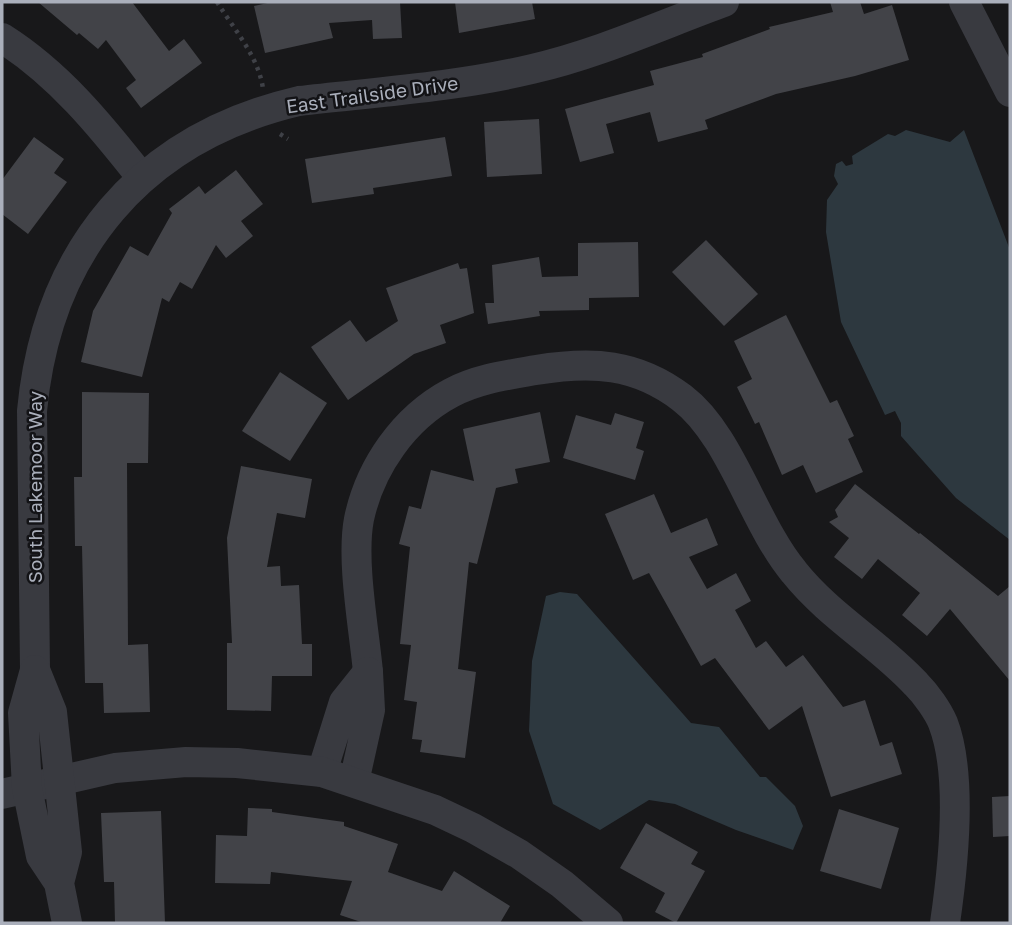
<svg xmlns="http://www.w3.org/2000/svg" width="1012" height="925" viewBox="0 0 1012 925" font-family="'Golos Text',sans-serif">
  <rect width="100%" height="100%" fill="#18181a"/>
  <g fill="#2d383f">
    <polygon points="906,130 950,142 964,130 1010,250 1010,540 956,498 901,436 901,423 895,411 885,415 841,322 826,232 827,200 838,184 834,176 836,164 842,161 846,166 853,164 852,156 888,134 895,136"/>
    <polygon points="560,592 577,594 691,723 719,727 760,777 766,777 795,806 803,826 793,850 736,830 675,804 649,800 600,830 553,804 529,731 532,661 546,596"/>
  </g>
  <g fill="#424348">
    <polygon points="38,2 132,2 169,51 184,39 202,63 141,108 126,88 136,80 106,40 98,49 79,33 77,35"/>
    <polygon points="272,2 400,2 402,38 373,39 372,20 329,23 333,38 265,53 254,6"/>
    <polygon points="455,2 532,2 535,19 459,33"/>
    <polygon points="830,2 860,2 864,14 892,5 909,60 855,76 776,94 705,120 708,129 658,142 650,112 606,124 614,153 580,162 565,109 654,85 650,71 703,57 702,54 770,29 769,27 833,12"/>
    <polygon points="539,119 542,174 487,177 484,122"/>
    <polygon points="34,137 64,159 54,173 67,182 28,234 2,214 2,180"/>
    <polygon points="445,137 452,176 373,188 374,194 312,203 305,159"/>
    <polygon points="236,170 263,204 241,221 253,236 226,258 216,245 192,289 180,282 169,302 162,298 142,377 81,362 93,311 130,246 148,256 172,213 169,209 199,186 205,194"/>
    <polygon points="706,240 758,294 724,326 672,272"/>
    <polygon points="638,242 639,297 589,298 589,310 539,311 540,316 488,324 485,303 494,303 492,265 539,257 542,277 578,276 578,243"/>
    <polygon points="458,263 460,269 467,268 474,313 440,325 446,343 414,354 348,400 311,347 350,320 366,342 398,321 386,288"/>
    <polygon points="786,315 830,403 837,400 854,436 848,439 863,472 816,493 803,465 782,475 759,422 755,424 737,387 752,379 734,341"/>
    <polygon points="280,372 327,403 290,461 242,431"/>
    <polygon points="82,392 149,393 148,463 127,463 128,645 148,644 150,712 104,713 103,683 85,683 82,546 75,546 74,477 82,477"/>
    <polygon points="540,412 550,462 515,469 518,483 496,488 477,564 469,562 458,669 476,672 465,758 420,752 422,740 412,739 417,702 404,700 411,645 400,644 410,547 399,544 409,506 421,509 431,470 474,481 463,429"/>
    <polygon points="615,413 644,422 636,448 644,451 635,480 563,458 576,415 611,425"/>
    <polygon points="241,466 312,479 305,518 277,513 267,567 280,566 281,586 299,585 302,644 312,644 312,676 272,676 271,711 227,710 227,643 232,643 227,538"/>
    <polygon points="855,484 919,534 920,533 998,596 1010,586 1010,681 950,609 927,636 902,615 920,593 878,559 862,579 834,557 849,538 829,522 838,517 835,510"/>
    <polygon points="654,494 671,533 707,518 718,545 689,557 707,589 736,573 751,601 735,610 756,648 766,641 786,667 803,655 843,707 865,700 880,746 892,742 902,774 831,797 802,706 769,730 715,658 701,666 649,573 633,580 605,514"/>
    <polygon points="1010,796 1010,836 993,837 992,797"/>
    <polygon points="248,808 272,809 272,812 344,822 344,826 398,844 388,872 442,891 454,871 510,906 500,923 364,923 340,915 352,881 271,872 270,884 215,883 216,835 247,836"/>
    <polygon points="839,809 899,828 881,889 820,871"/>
    <polygon points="161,811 165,923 115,923 114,882 104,882 101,813"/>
    <polygon points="646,823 698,852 691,864 705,871 676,923 655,912 665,893 620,868"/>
  </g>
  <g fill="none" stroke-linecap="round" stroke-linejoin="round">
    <g stroke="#3f4147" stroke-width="4.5" stroke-dasharray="3.5 5" stroke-linecap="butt">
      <path d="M217,2C233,28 259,57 263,89"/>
      <polyline points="280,134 288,139"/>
    </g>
    <g stroke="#393a40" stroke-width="30">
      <polyline points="964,2 1010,92"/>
      <path d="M2,38C59,74 101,126 142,178"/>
      <path d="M35,670L32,411C47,250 141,138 299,101C377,92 456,87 532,69C598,54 661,25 724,2"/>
      <path d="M368,672C364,629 351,560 359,519C370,467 404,418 451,393C477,379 507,375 536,370C592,361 636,363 682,398C731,435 753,523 794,572C829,616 879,644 916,684C926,694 938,711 943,723C963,775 953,868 945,923"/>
      <polyline points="322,772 344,702 368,672 370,710 354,782"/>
      <polyline points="2,794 115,768 186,762 237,763 322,772 435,810 473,828 519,854 562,884 608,923"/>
      <polyline points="59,883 67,852 52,712 35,670 23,713 27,788 41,856 59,883 67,923"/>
    </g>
  </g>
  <g text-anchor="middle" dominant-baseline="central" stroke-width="5" stroke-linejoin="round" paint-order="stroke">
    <g font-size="19" fill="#aaafbb" stroke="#131316">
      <text transform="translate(372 94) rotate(-8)">East Trailside Drive</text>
      <text transform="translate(34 487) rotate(-90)">South Lakemoor Way</text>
    </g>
  </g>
  <rect width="1012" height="925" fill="none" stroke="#aaafbb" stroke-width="7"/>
</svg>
